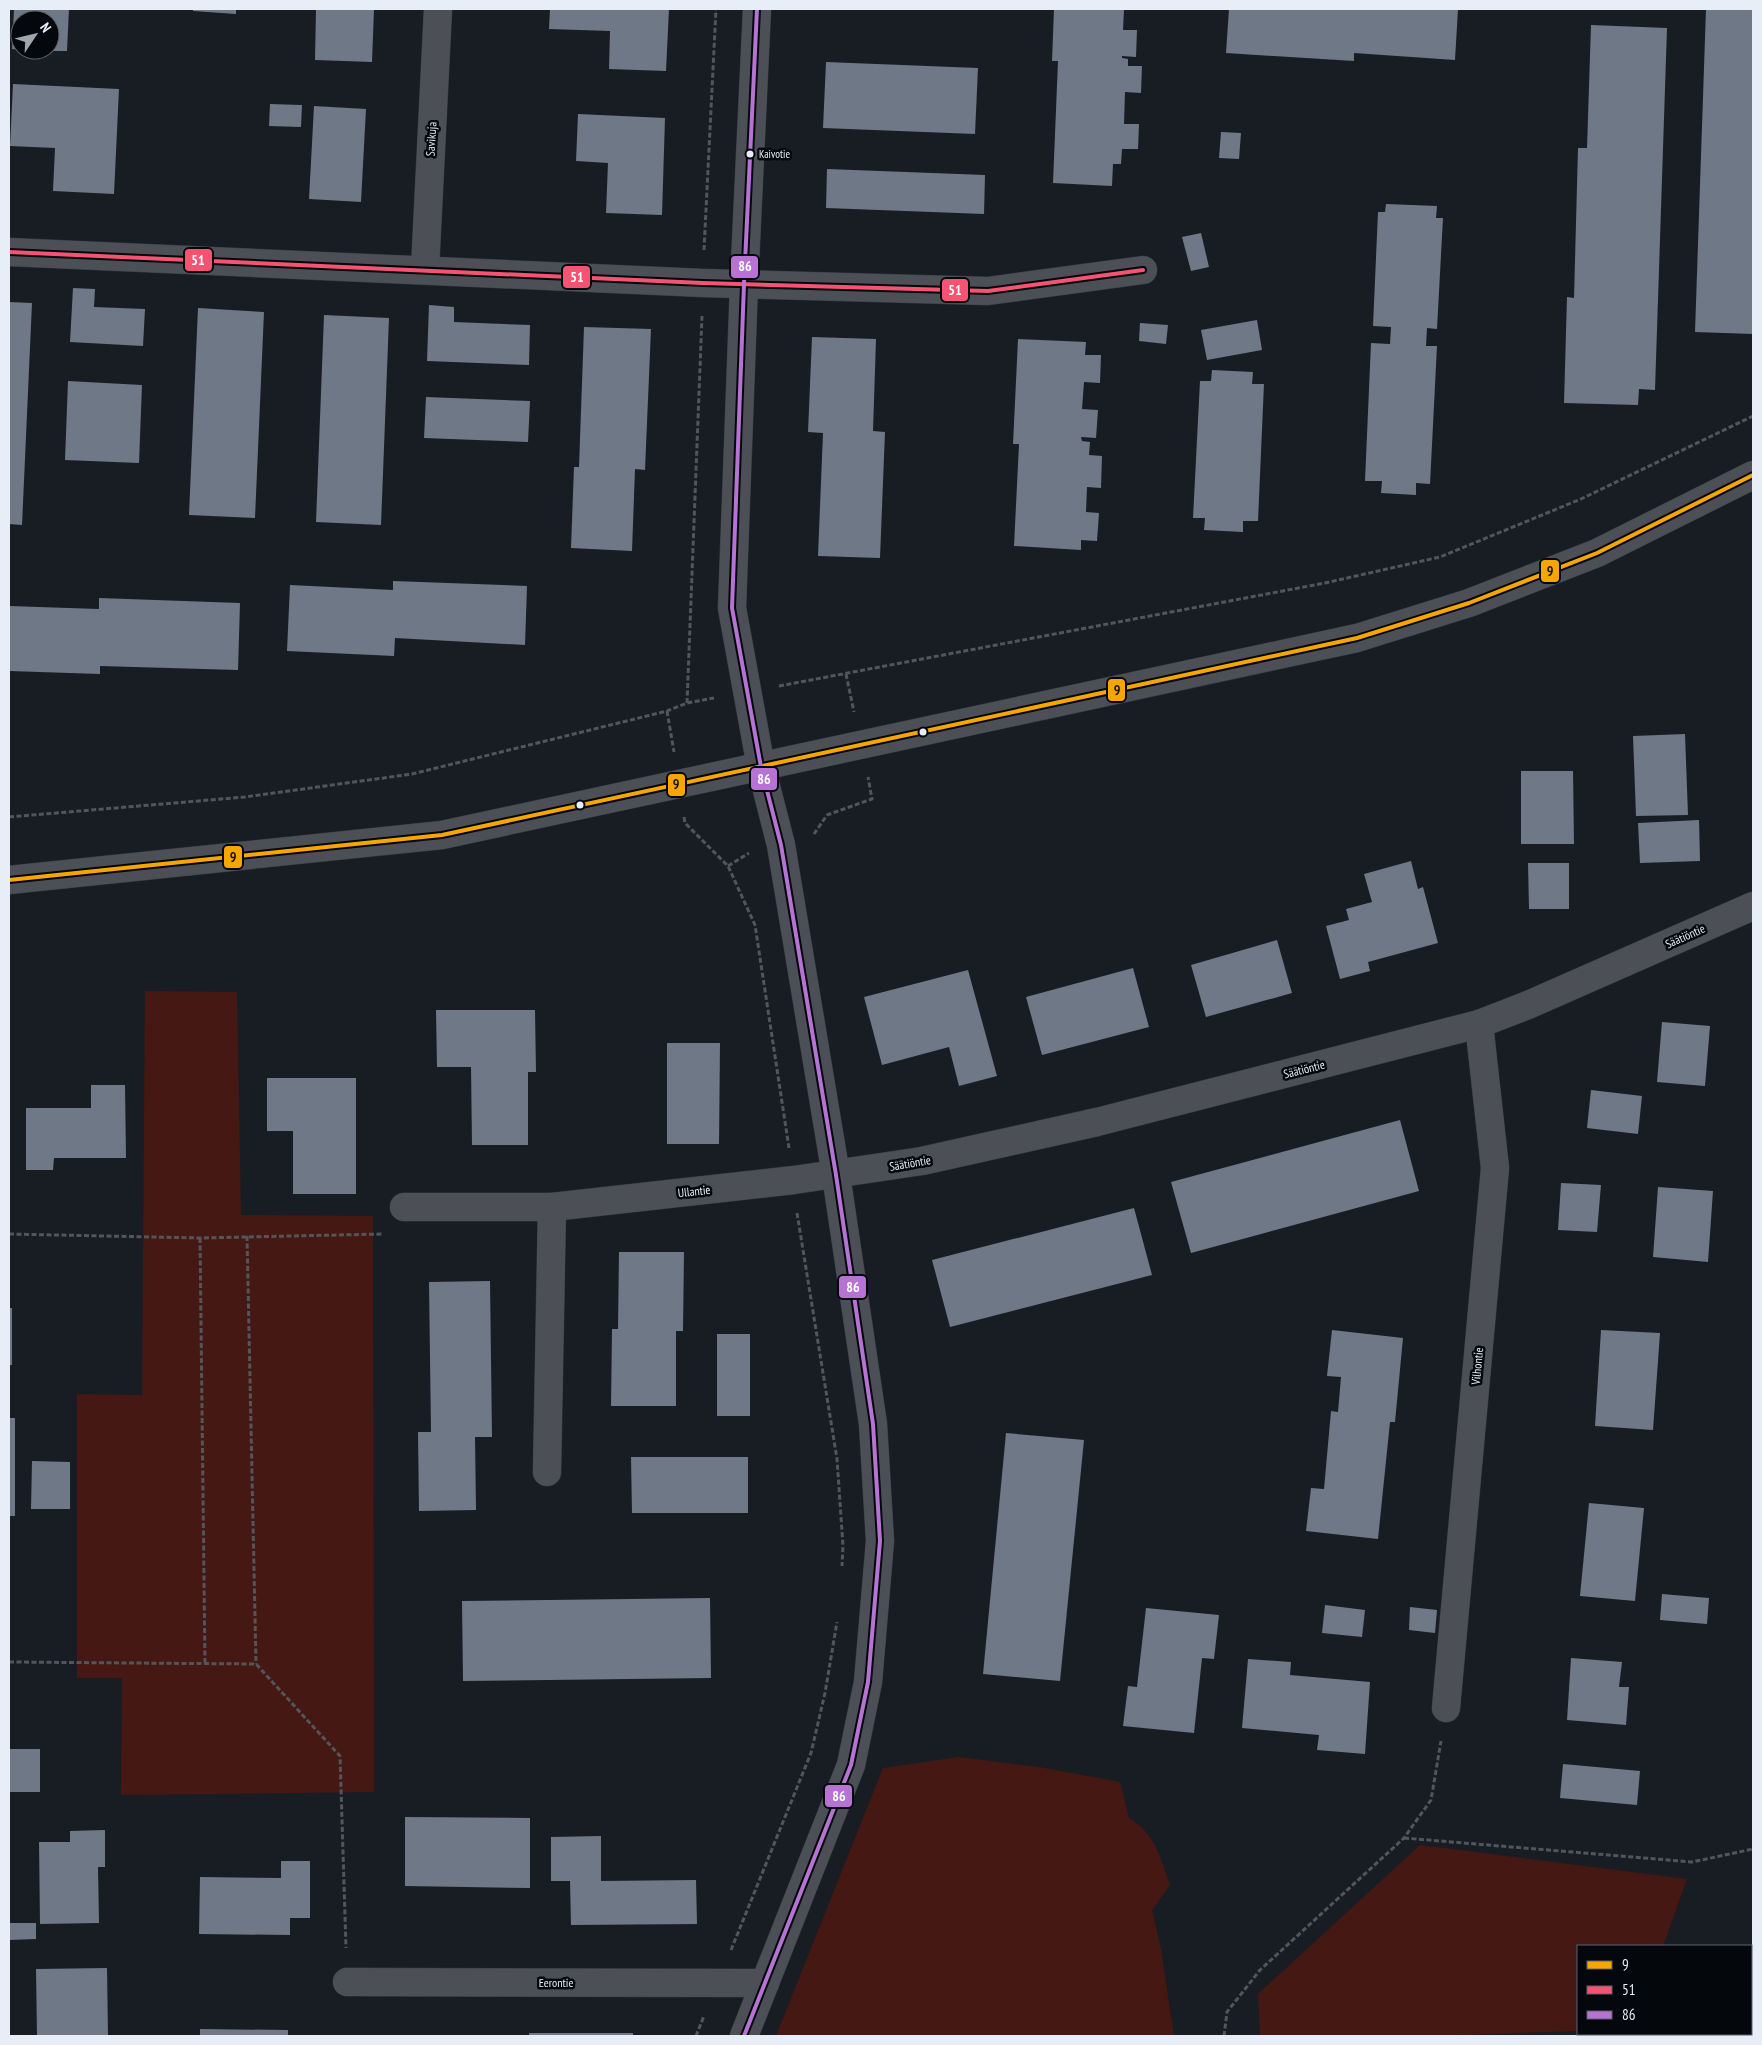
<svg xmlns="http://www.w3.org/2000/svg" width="1762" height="2045" viewBox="0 0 1762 2045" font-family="'PT Sans Narrow',sans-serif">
  <rect width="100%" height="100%" fill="#181d24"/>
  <g fill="#461813">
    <polygon points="145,991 237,992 241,1215 373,1216 374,1792 121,1795 122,1678 77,1678 77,1394 142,1395"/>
    <path d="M959,1757L1039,1767L1120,1782L1129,1818C1155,1833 1161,1859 1170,1885L1152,1910L1161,1949L1174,2036H776L883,1768Z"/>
    <polygon points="1420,1845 1687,1879 1663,1946 1578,1946 1578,2031 1432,2036 1260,2036 1258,1994"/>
  </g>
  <g fill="#6f7886">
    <polygon points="14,9 69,9 67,51 50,51 50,20 20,20 20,50 12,49"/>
    <polygon points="193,9 236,9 236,14 193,11"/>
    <polygon points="316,9 374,9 372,62 315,60"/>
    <polygon points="550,9 669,9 666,71 609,69 610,31 549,29"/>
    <polygon points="1054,9 1124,9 1123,30 1137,30 1136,57 1122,56 1122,58 1128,59 1128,66 1142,66 1141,93 1125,92 1124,124 1139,124 1138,149 1122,149 1121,164 1113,164 1112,186 1053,183 1058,61 1052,61"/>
    <polygon points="1229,9 1458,9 1455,60 1354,53 1354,61 1226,53"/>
    <polygon points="1706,9 1753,9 1753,334 1695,332"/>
    <polygon points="1591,25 1667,28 1655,390 1639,389 1638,405 1564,403 1567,297 1574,298 1578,148 1587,148"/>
    <polygon points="826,62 978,68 975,134 823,128"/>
    <polygon points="13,84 119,89 114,194 53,191 55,148 10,146"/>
    <polygon points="270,104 302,105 301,127 269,126"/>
    <polygon points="314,106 366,109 361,202 309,199"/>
    <polygon points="578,114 665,118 662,215 606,213 608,163 576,161"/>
    <polygon points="1221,132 1241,133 1239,159 1219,158"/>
    <polygon points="827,169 985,175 984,214 826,208"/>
    <polygon points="1386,204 1437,206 1436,218 1443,218 1437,329 1427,328 1426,346 1437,346 1430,484 1416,483 1416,495 1381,493 1382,481 1365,481 1371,343 1390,344 1391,327 1373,326 1378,212 1385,212"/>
    <polygon points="1201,233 1209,267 1191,271 1182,237"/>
    <polygon points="73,288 95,289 94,307 145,309 143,346 70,342"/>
    <polygon points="9,302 32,303 22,525 9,524"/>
    <polygon points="429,305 454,307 454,322 530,325 529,365 427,361"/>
    <polygon points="198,308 264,312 255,518 189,515"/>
    <polygon points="324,315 389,318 381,525 316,522"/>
    <polygon points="1257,320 1262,350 1207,360 1201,330"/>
    <polygon points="1140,323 1168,325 1166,344 1139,341"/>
    <polygon points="584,327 651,329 645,470 635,469 632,551 571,548 574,467 579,467"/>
    <polygon points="812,337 876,339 873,431 885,432 880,558 818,556 823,433 808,432"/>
    <polygon points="1018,339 1086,342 1085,355 1101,355 1100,383 1084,382 1082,409 1098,410 1096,438 1081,437 1082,441 1090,442 1089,455 1102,456 1101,488 1087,487 1086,512 1099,513 1097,541 1081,540 1081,550 1014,546 1019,444 1013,444"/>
    <polygon points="1212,370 1253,372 1252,384 1264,384 1258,521 1243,521 1243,532 1204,530 1205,518 1193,518 1200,381 1211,381"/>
    <polygon points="68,381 142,385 139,463 65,460"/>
    <polygon points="426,397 530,401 528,442 424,438"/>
    <polygon points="393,581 527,586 525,645 395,638 394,656 287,651 290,585 393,590"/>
    <polygon points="99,598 240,603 238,670 100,666 100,674 9,671 9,606 99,609"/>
    <polygon points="1685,734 1688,815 1636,816 1633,736"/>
    <polygon points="1521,771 1573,771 1574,844 1521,844"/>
    <polygon points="1699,820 1700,861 1640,863 1638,823"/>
    <polygon points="1411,861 1418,889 1423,887 1438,943 1368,962 1370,971 1340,979 1326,926 1349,920 1346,909 1372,902 1364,874"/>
    <polygon points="1528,863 1569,863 1569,909 1529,909"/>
    <polygon points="1277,940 1292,993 1206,1017 1191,965"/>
    <polygon points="1133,968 1149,1027 1042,1055 1026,997"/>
    <polygon points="968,970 997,1076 959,1086 949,1047 882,1065 864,997"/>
    <polygon points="436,1010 535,1010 536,1072 528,1072 528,1145 472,1145 471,1067 437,1067"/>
    <polygon points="1662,1022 1710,1026 1705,1086 1657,1082"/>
    <polygon points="667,1043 720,1043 719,1144 667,1144"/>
    <polygon points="267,1078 356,1078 356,1194 293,1194 293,1131 267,1131"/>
    <polygon points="91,1085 125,1085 126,1158 54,1158 53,1170 26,1170 26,1108 91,1108"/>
    <polygon points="1591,1090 1642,1096 1638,1134 1587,1128"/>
    <polygon points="1400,1120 1419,1191 1191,1253 1171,1182"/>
    <polygon points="1561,1183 1601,1185 1597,1232 1558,1230"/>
    <polygon points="1658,1187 1713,1191 1708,1262 1653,1257"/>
    <polygon points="1134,1208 1152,1275 950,1327 932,1260"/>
    <polygon points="619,1252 684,1252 683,1331 676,1331 676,1406 611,1406 612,1329 618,1329"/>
    <polygon points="490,1281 492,1437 475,1437 476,1510 419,1511 418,1432 431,1432 429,1282"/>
    <rect x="9" y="1308" width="3" height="57"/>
    <polygon points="1332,1330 1403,1338 1395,1422 1390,1422 1378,1539 1306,1531 1311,1488 1324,1489 1331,1411 1338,1412 1341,1377 1327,1376"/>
    <polygon points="1601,1330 1660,1333 1653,1430 1595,1426"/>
    <rect x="717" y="1334" width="33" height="82"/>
    <rect x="9" y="1418" width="6" height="98"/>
    <polygon points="1006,1433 1084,1440 1060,1681 983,1674"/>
    <polygon points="631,1457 748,1457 748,1513 632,1513"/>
    <polygon points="32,1461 70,1462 70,1509 31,1509"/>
    <polygon points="1589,1503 1644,1508 1635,1601 1580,1596"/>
    <polygon points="1662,1594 1709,1598 1707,1624 1660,1620"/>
    <polygon points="710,1598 711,1678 463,1681 462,1601"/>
    <polygon points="1325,1605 1365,1610 1362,1637 1322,1633"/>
    <polygon points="1410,1607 1437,1610 1435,1633 1409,1630"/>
    <polygon points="1146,1608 1219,1615 1214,1659 1202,1658 1194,1733 1123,1726 1128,1686 1137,1687"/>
    <polygon points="1571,1658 1622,1662 1619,1687 1629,1687 1626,1725 1567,1720"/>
    <polygon points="1248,1659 1291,1662 1290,1675 1370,1682 1365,1754 1317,1750 1319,1735 1242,1728"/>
    <rect x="9" y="1749" width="31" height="43"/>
    <polygon points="1563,1764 1640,1771 1637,1805 1560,1798"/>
    <polygon points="405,1817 530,1818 530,1888 405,1886"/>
    <polygon points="105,1830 105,1867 98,1867 99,1923 40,1924 39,1842 70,1842 70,1831"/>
    <polygon points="601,1836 601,1881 696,1880 697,1924 571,1925 570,1881 551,1881 551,1837"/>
    <polygon points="281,1861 310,1861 310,1918 290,1918 290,1935 199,1934 200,1877 281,1878"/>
    <polygon points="9,1923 36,1923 36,1939 9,1940"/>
    <polygon points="107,1968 108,2036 37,2036 36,1969"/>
    <polygon points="200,2029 288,2030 288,2036 200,2036"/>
    <rect x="529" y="2033" width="104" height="3"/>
  </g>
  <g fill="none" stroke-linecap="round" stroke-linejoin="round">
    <g stroke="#363a40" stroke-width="29">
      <g id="street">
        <polyline points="9,252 703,283 988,291 1143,270"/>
        <polyline points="425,269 438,9"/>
        <polyline points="404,1207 552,1207 794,1180 922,1161 1097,1122 1479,1024 1528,1005 1753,906"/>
        <polyline points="547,1472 552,1207"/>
        <polyline points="1446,1708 1495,1168 1479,1024"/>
        <polyline points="347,1982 765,1983"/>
      </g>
    </g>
    <g stroke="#363a40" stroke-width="29">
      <g id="secondary">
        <polyline points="9,880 442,835 1357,638 1469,603 1597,553 1753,475"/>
        <polyline points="744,2036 851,1765 868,1682 880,1541 873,1424 836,1175 781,845 761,767 732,608 744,284 757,9"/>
      </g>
    </g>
    <g stroke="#52565b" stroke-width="3" stroke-dasharray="5 2.5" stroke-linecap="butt">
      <polyline points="704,250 716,9"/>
      <polyline points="846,674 854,712"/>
      <polyline points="779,686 1325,583 1440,557 1581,499 1753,416"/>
      <polyline points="687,703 702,316"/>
      <polyline points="667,711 674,752"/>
      <polyline points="9,817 245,797 412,774 667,711 687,703 714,698"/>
      <polyline points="684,817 685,823 728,866 755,925 789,1148"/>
      <polyline points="814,834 827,815 872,799 868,777"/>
      <polyline points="728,866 749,853"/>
      <polyline points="797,1213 837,1459 843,1546 842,1566"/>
      <polyline points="9,1234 200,1238 383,1234"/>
      <polyline points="247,1236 256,1664"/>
      <polyline points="200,1238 205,1664"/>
      <polyline points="9,1662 256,1664 340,1756 346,1948"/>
      <polyline points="1404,1838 1692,1862 1753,1849"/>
      <polyline points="731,1950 811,1753 825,1693 837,1622"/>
      <polyline points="696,2036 704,2016"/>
      <polyline points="1224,2036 1227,2012 1260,1970 1404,1838 1431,1800 1441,1741"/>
    </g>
    <use href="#street" stroke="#4c5056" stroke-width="28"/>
    <use href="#secondary" stroke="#4c5056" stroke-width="28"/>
    <g stroke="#04070c" stroke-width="8">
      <polyline id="bus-1" points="9,880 442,835 1357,638 1469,603 1597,553 1753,475"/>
    </g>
    <g stroke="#04070c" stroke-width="8">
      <polyline id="bus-2" points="9,252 703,283 988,291 1143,270"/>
    </g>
    <g stroke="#04070c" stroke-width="8">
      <polyline id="bus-3" points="744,2036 851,1765 868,1682 880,1541 873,1424 836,1175 781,845 761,767 732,608 744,284 757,9"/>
    </g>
    <use href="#bus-1" stroke="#f7a600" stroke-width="4"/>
    <use href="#bus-2" stroke="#f65372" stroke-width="4"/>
    <use href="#bus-3" stroke="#b673d3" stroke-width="4"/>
  </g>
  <g fill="#e7eef8" stroke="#04070c" stroke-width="2">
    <circle cx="750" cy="154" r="4.5"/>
    <circle cx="923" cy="732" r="4.5"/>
    <circle cx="580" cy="805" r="4.5"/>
  </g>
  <g text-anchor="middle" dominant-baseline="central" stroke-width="5" stroke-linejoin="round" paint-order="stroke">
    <g font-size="11" fill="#e7eef8" stroke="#04070c" text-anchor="start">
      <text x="759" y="154">Kaivotie</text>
    </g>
    <g font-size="12" fill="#e7eef8" stroke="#04070c">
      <text transform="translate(431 139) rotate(-87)">Savikuja</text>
      <text transform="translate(1685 936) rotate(-24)">Säätiöntie</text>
      <text transform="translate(1304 1069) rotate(-14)">Säätiöntie</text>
      <text transform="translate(910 1163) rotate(-10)">Säätiöntie</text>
      <text transform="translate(694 1191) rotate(-6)">Ullantie</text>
      <text transform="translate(1477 1366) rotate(-85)">Vilhontie</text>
      <text x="556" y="1982">Eerontie</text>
    </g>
  </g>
  <g stroke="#04070c" stroke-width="2">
    <rect x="184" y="248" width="29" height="24" rx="5" fill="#f65372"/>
    <rect x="730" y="255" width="29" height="24" rx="5" fill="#b673d3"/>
    <rect x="562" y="265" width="29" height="24" rx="5" fill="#f65372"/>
    <rect x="941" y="278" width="28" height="24" rx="5" fill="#f65372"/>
    <rect x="1540" y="559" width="20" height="24" rx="5" fill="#f7a600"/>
    <rect x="1107" y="678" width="19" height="24" rx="5" fill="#f7a600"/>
    <rect x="750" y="767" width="28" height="24" rx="5" fill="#b673d3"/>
    <rect x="667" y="773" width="19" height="24" rx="5" fill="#f7a600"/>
    <rect x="223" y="845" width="20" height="24" rx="5" fill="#f7a600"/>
    <rect x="838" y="1275" width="29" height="24" rx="5" fill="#b673d3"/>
    <rect x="824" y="1784" width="29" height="24" rx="5" fill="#b673d3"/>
  </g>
  <g font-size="14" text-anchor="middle" font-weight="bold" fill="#fff">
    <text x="198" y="265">51</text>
    <text x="745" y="271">86</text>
    <text x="577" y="282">51</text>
    <text x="955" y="295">51</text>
    <text x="764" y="784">86</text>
    <text x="853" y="1292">86</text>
    <text x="839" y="1801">86</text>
  </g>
  <g font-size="14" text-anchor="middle" font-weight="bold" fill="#111">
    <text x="1550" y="576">9</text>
    <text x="1117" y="695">9</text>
    <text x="676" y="789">9</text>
    <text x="233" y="862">9</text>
  </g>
  <rect width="1762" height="2045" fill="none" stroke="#e7eef8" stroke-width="20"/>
  <rect x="1577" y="1945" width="175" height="90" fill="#04070c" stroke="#5f636a"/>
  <rect x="1587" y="1961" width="25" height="8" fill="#f7a600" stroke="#5f636a"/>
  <text x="1622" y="1970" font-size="15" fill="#e7eef8">9</text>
  <rect x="1587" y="1986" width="25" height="8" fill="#f65372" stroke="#5f636a"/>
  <text x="1622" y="1995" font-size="15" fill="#e7eef8">51</text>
  <rect x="1587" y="2011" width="25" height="8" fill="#b673d3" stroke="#5f636a"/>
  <text x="1622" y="2020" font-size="15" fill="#e7eef8">86</text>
  <g transform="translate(35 35) rotate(55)"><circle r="24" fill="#04070c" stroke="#5f636a"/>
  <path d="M0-4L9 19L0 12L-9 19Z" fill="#9fa5ae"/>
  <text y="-8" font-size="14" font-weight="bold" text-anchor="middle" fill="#e7eef8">N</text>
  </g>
</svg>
